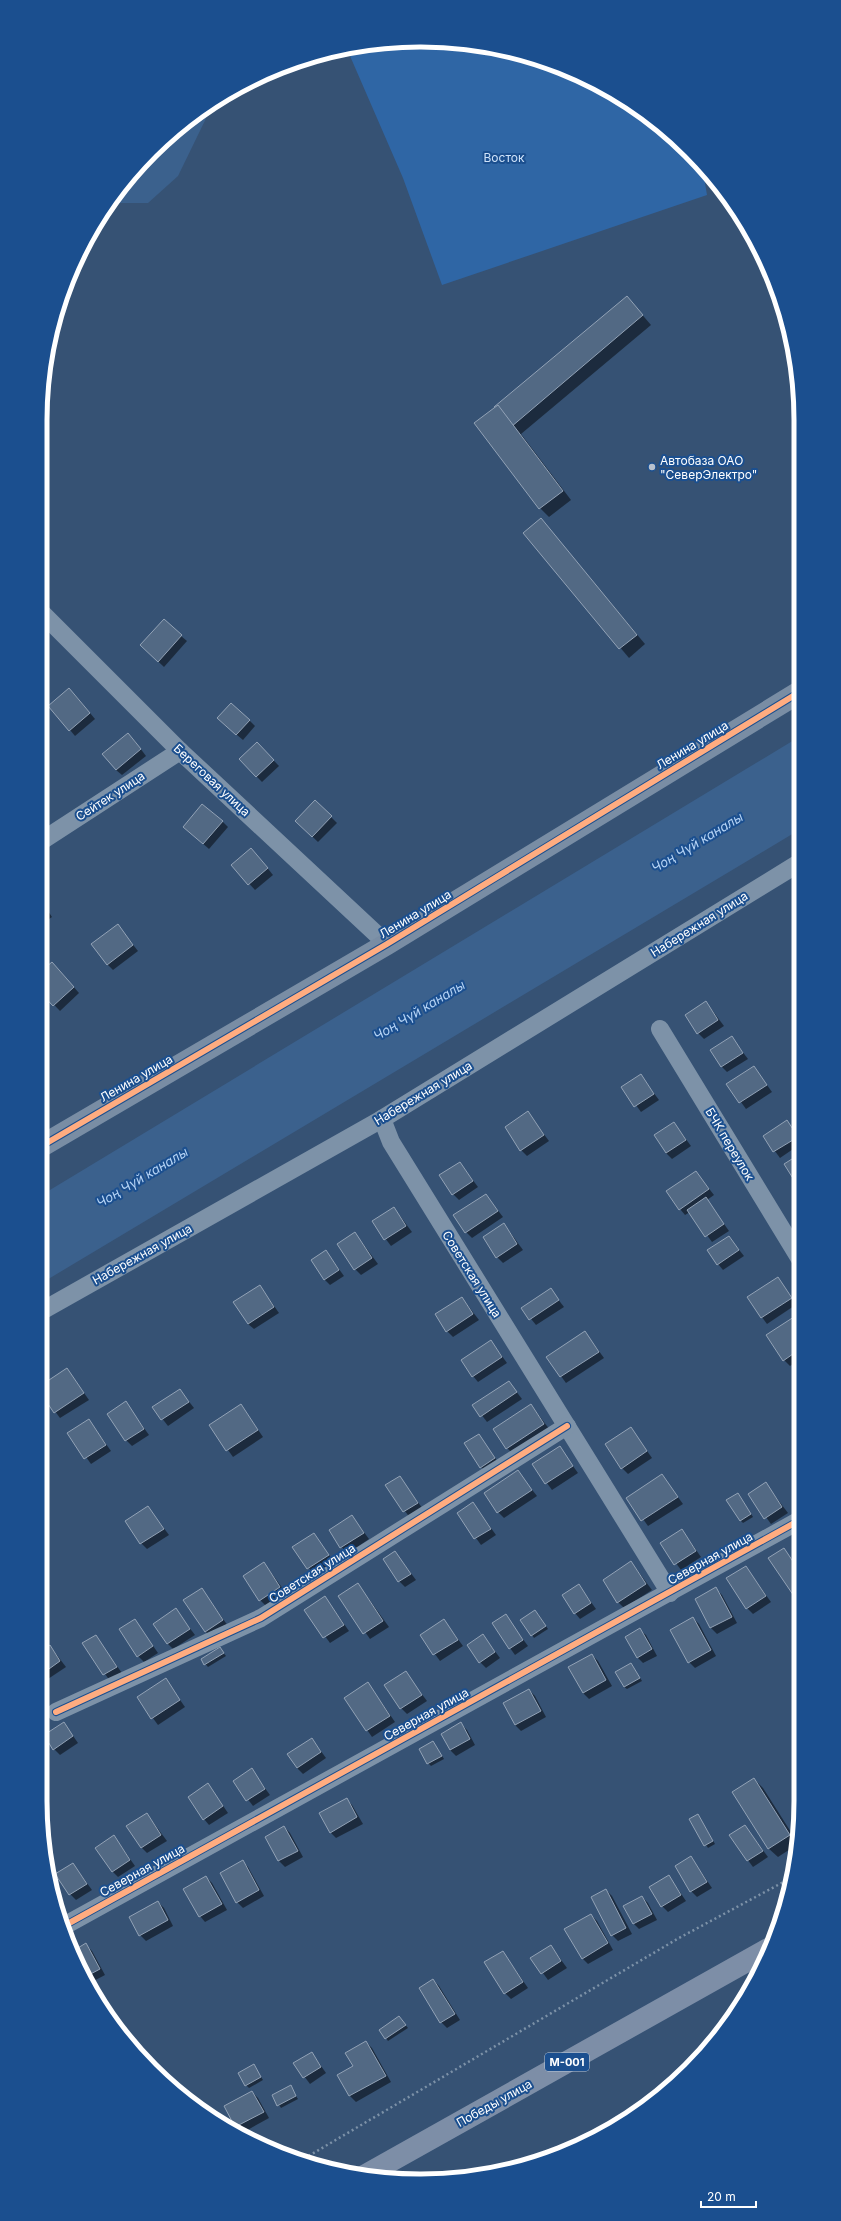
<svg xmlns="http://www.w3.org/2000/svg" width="841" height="2221" viewBox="0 0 841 2221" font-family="Inter,sans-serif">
  <rect width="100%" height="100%" fill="#365274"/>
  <polygon fill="#2f66a5" points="446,41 519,53 632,104 702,165 707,195 442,285 403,178 347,49 371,43"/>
  <g fill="#3b618d">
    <polygon points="213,104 178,176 148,203 110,203 119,189 170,134"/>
    <polygon points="799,737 799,830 40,1284 40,1196"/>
  </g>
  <g fill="#0007">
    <polygon points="627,297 651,325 521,434 571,500 549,517 540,508 476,423"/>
    <polygon points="541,520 645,644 629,658 524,533"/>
    <polygon points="181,636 187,641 164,667 147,651"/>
    <polygon points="75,695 95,719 75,736 70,730"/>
    <polygon points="249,720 255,726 243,740 224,724"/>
    <polygon points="134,740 146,756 122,775 116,770"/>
    <polygon points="257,743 279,766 262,782 240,759"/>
    <polygon points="315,801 337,823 318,842 296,821"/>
    <polygon points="222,821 228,827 209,849 184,827"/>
    <polygon points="257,855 273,875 255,890 232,865"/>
    <polygon points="40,899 52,917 40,925"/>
    <polygon points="118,926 138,951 113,970 107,964"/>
    <polygon points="58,969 79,993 60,1011 40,990 40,974"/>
    <polygon points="706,1002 724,1026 704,1039 698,1033"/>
    <polygon points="732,1038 748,1059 727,1072 721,1066"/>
    <polygon points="754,1067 772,1092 746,1109 728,1084"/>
    <polygon points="641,1076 659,1100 641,1112 623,1087"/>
    <polygon points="528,1113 549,1141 527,1156 521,1150"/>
    <polygon points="787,1122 799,1138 799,1145 780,1158 764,1136"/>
    <polygon points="674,1123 691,1146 672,1159 666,1153"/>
    <polygon points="800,1156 800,1184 795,1179"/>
    <polygon points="460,1163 478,1187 459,1200 453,1194"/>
    <polygon points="696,1172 714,1195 707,1200 729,1231 712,1242 690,1212 685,1215 680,1209"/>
    <polygon points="486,1195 503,1217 472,1238 466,1232"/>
    <polygon points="394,1208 412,1232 391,1246 373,1222"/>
    <polygon points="504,1224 523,1250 503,1263 497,1257"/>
    <polygon points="355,1233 378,1264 361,1275 355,1269"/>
    <polygon points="729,1237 744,1256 723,1270 718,1264"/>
    <polygon points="326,1251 344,1276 330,1285 324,1279"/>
    <polygon points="778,1278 797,1304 767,1324 748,1298"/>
    <polygon points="260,1286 279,1313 254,1329 248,1324"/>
    <polygon points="551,1290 564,1307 536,1325 523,1309"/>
    <polygon points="462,1298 479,1320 453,1337 447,1331"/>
    <polygon points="800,1314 800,1359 790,1366 784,1360"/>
    <polygon points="585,1332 604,1358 566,1383 547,1357"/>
    <polygon points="491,1341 507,1363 478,1382 473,1376"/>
    <polygon points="67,1369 89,1400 60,1418 40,1391 40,1387"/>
    <polygon points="509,1382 522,1399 487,1422 474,1405"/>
    <polygon points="180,1390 194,1408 168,1426 154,1408"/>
    <polygon points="126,1403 149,1435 132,1446 126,1440"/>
    <polygon points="241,1405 263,1437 233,1457 210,1425"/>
    <polygon points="531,1405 550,1430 513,1454 507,1448"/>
    <polygon points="89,1420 111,1451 91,1464 69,1433"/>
    <polygon points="631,1428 652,1458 628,1474 622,1468"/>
    <polygon points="479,1435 500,1465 487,1473 481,1467"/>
    <polygon points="560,1448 578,1473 552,1490 534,1465"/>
    <polygon points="518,1472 537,1496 504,1518 498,1512"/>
    <polygon points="662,1475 683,1504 648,1526 628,1498"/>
    <polygon points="400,1478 423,1509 410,1518 387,1486"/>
    <polygon points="40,1479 45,1486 40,1489"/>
    <polygon points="766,1484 788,1513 771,1524 750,1495"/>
    <polygon points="740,1497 753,1517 743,1523 740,1520"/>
    <polygon points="473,1503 496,1535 481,1545 458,1513"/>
    <polygon points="148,1507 169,1535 147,1549 141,1543"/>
    <polygon points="352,1516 369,1539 347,1554 330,1531"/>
    <polygon points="682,1530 701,1557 681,1570 662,1544"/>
    <polygon points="314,1534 334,1562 314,1575 294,1547"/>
    <polygon points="784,1549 800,1570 801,1604 799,1602"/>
    <polygon points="395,1552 416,1580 405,1587 399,1581"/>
    <polygon points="631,1562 652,1590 624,1608 618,1602"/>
    <polygon points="264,1563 286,1593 266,1606 260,1600"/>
    <polygon points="746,1567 771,1602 753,1614 747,1608"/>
    <polygon points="358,1584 389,1627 370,1639 340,1596"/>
    <polygon points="579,1585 596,1609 580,1619 575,1613"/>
    <polygon points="202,1589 228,1626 211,1637 205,1631"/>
    <polygon points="716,1589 722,1595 737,1623 717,1634 711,1628 696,1600"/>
    <polygon points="325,1597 349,1631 330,1643 306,1610"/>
    <polygon points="176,1610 195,1635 173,1649 167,1643"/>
    <polygon points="538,1614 548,1629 534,1638 532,1635"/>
    <polygon points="505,1615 528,1646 515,1655 493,1624"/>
    <polygon points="693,1618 699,1624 716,1656 695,1668 689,1662"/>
    <polygon points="135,1620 158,1653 144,1662 138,1656"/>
    <polygon points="444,1620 463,1646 440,1661 421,1635"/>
    <polygon points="640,1630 646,1635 657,1656 643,1663 637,1657"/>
    <polygon points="483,1635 500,1658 486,1668 480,1662"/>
    <polygon points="95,1636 122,1673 110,1681 84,1644"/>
    <polygon points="50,1646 66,1667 48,1679 40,1669 40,1653"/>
    <polygon points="222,1651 226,1656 208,1667 202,1660"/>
    <polygon points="592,1655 598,1661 612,1686 589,1699 583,1693"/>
    <polygon points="631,1664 642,1681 627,1689 624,1687"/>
    <polygon points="405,1672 427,1701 407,1714 401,1708"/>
    <polygon points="166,1680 185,1707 158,1725 138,1698"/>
    <polygon points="368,1683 395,1722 372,1737 345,1698"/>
    <polygon points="529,1690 535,1696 546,1717 521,1731 515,1725"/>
    <polygon points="64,1723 78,1743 60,1755 54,1749"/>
    <polygon points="461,1724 467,1730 475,1745 456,1756 450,1750"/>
    <polygon points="312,1739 326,1758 303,1774 297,1768"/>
    <polygon points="433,1742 444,1759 431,1766 428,1763"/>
    <polygon points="251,1769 270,1795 253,1806 234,1781"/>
    <polygon points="754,1779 763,1788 796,1840 795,1846 778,1857 768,1848"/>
    <polygon points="208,1784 228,1813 209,1825 204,1819"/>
    <polygon points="346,1799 352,1805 363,1824 336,1838 330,1832"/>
    <polygon points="147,1814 167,1841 147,1853 142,1848"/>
    <polygon points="698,1815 715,1844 708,1848 690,1820"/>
    <polygon points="745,1826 768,1857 753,1867 730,1836"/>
    <polygon points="284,1827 290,1833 303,1857 285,1867 279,1861 266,1838"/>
    <polygon points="114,1836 135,1866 118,1877 112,1871"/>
    <polygon points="691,1857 712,1888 697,1897 691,1891"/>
    <polygon points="242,1861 248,1867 264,1896 243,1908 237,1902"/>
    <polygon points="73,1864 92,1890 76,1900 70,1894"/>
    <polygon points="669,1876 686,1901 668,1912 662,1906"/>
    <polygon points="206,1877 212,1883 227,1910 205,1922 200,1916"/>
    <polygon points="606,1890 612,1896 632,1934 618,1941 612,1935"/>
    <polygon points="642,1897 648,1903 657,1920 639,1929 633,1923"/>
    <polygon points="158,1902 164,1908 173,1926 146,1941 140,1935"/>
    <polygon points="591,1915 597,1921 613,1950 588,1964 582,1958"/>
    <polygon points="86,1945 92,1951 105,1975 88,1984 73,1952"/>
    <polygon points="551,1946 567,1968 548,1980 532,1958"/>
    <polygon points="503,1952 528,1988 511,1999 505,1993"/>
    <polygon points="433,1980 439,1986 460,2020 447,2028 441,2022"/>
    <polygon points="399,2017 408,2028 388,2041 386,2038"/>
    <polygon points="366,2042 372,2048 391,2082 356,2102 350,2096 338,2075 354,2066"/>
    <polygon points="312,2053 326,2073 310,2084 295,2064"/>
    <polygon points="253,2065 263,2080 249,2088 246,2085"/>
    <polygon points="290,2087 298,2099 281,2108 273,2095"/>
    <polygon points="252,2092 258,2098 269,2118 242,2133 236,2127 225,2107"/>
  </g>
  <g fill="#526984" stroke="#92a2b6">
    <polygon points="627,296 643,315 511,427 494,407"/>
    <polygon points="498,405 563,491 539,509 474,423"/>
    <polygon points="541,518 637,635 619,649 523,533"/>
    <polygon points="164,619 182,635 158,662 140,645"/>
    <polygon points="69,688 90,713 69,731 48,706"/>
    <polygon points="231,703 250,720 236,735 217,718"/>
    <polygon points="128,733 141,749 116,770 102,754"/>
    <polygon points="257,742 274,760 256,777 239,759"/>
    <polygon points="315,800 332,816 312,837 295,821"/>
    <polygon points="202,804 223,821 203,844 183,827"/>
    <polygon points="251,848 268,868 248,885 231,865"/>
    <polygon points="40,900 47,910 40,915"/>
    <polygon points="118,924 133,945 107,965 91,944"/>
    <polygon points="52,962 74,987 53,1006 40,992 40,972"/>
    <polygon points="706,1001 718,1020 697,1034 685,1015"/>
    <polygon points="732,1036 743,1053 721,1067 710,1050"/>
    <polygon points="754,1066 767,1085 739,1103 726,1084"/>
    <polygon points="641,1074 654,1094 634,1107 621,1087"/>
    <polygon points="528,1111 544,1135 520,1151 505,1127"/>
    <polygon points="787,1120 798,1137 773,1152 763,1136"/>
    <polygon points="674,1122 686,1140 666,1153 654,1135"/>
    <polygon points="800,1154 800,1176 794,1180 784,1164"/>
    <polygon points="460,1162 473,1181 452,1195 439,1175"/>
    <polygon points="696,1171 709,1189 679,1210 666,1191"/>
    <polygon points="486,1194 498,1211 465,1233 453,1215"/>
    <polygon points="706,1197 724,1224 705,1237 687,1210"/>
    <polygon points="394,1207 406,1226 384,1240 372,1221"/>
    <polygon points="504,1223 517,1244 496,1258 483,1237"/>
    <polygon points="355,1232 372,1258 354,1270 337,1244"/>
    <polygon points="729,1236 739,1250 717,1265 707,1250"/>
    <polygon points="326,1250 339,1270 324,1280 311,1260"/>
    <polygon points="778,1277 792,1298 761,1318 747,1297"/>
    <polygon points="260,1285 274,1307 248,1324 233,1302"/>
    <polygon points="551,1288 559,1300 529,1320 521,1308"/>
    <polygon points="462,1297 473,1314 446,1332 435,1314"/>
    <polygon points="800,1313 800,1349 783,1361 766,1335"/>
    <polygon points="585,1331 599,1352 560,1377 546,1357"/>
    <polygon points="491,1340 502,1357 472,1377 461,1360"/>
    <polygon points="67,1368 84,1393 54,1413 40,1392 40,1386"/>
    <polygon points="509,1381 517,1392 480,1417 472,1405"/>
    <polygon points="180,1389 189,1402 161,1420 152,1407"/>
    <polygon points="126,1401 144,1429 125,1441 107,1414"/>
    <polygon points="241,1404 258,1430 226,1451 209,1425"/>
    <polygon points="531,1404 544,1424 506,1449 493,1429"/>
    <polygon points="89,1419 106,1445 84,1459 67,1433"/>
    <polygon points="631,1427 647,1451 621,1469 605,1444"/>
    <polygon points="479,1434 495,1458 480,1468 464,1443"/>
    <polygon points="560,1446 573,1466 545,1484 532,1464"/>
    <polygon points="518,1470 532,1490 497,1513 484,1493"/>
    <polygon points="662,1474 678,1497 641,1521 626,1498"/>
    <polygon points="400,1476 418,1503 403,1512 385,1485"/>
    <polygon points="766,1482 782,1507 764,1519 748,1494"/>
    <polygon points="738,1493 751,1514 740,1521 726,1500"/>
    <polygon points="473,1502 491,1529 474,1539 457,1513"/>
    <polygon points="148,1506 164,1529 140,1544 125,1521"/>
    <polygon points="352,1515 364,1533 340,1548 329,1530"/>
    <polygon points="682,1529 696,1551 674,1565 660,1543"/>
    <polygon points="314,1533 329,1555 307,1569 292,1547"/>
    <polygon points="784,1548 800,1572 801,1601 798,1602 768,1558"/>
    <polygon points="395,1551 411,1574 398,1582 383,1559"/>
    <polygon points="631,1561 646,1584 617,1603 603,1580"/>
    <polygon points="264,1562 280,1587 259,1601 243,1576"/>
    <polygon points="746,1566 766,1596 746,1609 726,1578"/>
    <polygon points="358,1583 383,1621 363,1634 338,1596"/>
    <polygon points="579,1584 591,1603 574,1614 562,1595"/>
    <polygon points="716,1587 732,1617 710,1628 695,1599"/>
    <polygon points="202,1588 223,1620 205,1632 183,1600"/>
    <polygon points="325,1596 344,1625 323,1638 304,1610"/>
    <polygon points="176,1608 190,1629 167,1644 153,1624"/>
    <polygon points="535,1610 546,1626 531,1636 520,1620"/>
    <polygon points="506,1614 523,1640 509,1649 492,1623"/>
    <polygon points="693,1617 711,1650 688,1663 670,1630"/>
    <polygon points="135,1619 153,1646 137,1657 119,1629"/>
    <polygon points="444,1619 458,1640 433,1655 420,1635"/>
    <polygon points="640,1628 652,1649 637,1658 625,1637"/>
    <polygon points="483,1634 495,1652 479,1663 467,1645"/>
    <polygon points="96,1635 117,1667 103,1675 82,1643"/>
    <polygon points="50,1645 60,1661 42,1674 40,1652"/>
    <polygon points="220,1647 224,1653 204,1665 201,1659"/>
    <polygon points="592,1654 606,1680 583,1693 568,1667"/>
    <polygon points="631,1663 640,1678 624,1687 615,1672"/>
    <polygon points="406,1671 422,1695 400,1709 384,1685"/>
    <polygon points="166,1678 180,1700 151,1719 137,1697"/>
    <polygon points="368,1682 390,1716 366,1731 344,1698"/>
    <polygon points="529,1689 541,1711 515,1725 503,1703"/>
    <polygon points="64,1722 73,1736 53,1750 44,1735"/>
    <polygon points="461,1722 470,1739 450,1750 441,1734"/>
    <polygon points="312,1738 321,1752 297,1768 287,1754"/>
    <polygon points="433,1741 442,1756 427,1764 419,1749"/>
    <polygon points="252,1768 265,1789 246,1801 233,1781"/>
    <polygon points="801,1773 801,1784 796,1776"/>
    <polygon points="754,1778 790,1835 768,1849 732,1792"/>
    <polygon points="208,1783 223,1806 203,1820 188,1797"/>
    <polygon points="347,1798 357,1817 330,1833 319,1813"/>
    <polygon points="147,1813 161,1835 141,1848 126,1826"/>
    <polygon points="698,1814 713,1841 704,1846 689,1819"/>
    <polygon points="745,1825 763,1851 747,1861 729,1835"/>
    <polygon points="284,1826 298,1851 278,1861 265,1837"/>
    <polygon points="114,1835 130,1860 112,1872 95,1848"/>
    <polygon points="691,1856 707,1882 690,1892 675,1866"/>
    <polygon points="243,1860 259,1890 236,1903 220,1873"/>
    <polygon points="73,1863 87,1884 69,1895 55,1874"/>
    <polygon points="669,1875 681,1895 661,1907 649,1887"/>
    <polygon points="206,1876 222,1904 199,1917 183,1889"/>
    <polygon points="606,1889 626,1928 611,1936 591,1897"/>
    <polygon points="642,1896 652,1914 633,1924 623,1906"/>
    <polygon points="158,1901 168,1920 139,1936 129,1917"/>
    <polygon points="591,1914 608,1943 582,1959 564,1929"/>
    <polygon points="86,1943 100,1969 85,1977 73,1951"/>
    <polygon points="551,1945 561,1961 541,1974 530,1958"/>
    <polygon points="503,1951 523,1982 504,1994 484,1962"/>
    <polygon points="433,1979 455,2014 440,2023 419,1988"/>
    <polygon points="399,2016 406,2025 385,2039 379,2030"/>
    <polygon points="366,2041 386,2076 349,2096 337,2075 353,2066 345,2053"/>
    <polygon points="312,2052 321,2067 303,2078 293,2063"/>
    <polygon points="254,2064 261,2077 245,2086 238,2073"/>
    <polygon points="291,2085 296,2096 277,2106 272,2095"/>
    <polygon points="252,2091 264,2112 235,2127 224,2106"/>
  </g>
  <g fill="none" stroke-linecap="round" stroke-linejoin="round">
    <polyline stroke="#7d92a8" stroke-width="2.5" stroke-dasharray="2 3" stroke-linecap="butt" points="300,2161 679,1938 791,1878"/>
    <g stroke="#7d92a8" stroke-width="18">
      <polyline points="40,611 180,751 387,944"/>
      <polyline points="40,842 180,751"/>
      <polyline points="660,1029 800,1259"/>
      <polyline points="382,1119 391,1142 670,1593"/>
      <polyline points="40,1312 382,1119 799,863"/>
      <polyline points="56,1712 261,1618 567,1426"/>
      <polyline points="62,1927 800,1520"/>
    </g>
    <polyline stroke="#798da4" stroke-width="22" points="40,1147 387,944 798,693"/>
    <polyline stroke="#7d8ea7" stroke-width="22" points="364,2176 770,1948"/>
    <g stroke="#1b4f8f" stroke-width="8">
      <g id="cycleway">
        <polyline points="40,1147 387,944 798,693"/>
        <polyline points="56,1712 261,1618 567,1426"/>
        <polyline points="62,1927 800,1520"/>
      </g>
    </g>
    <use href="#cycleway" stroke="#ffac80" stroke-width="6"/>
  </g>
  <circle fill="#b9c2ce" stroke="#1b4f8f" stroke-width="1.5" cx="652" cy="467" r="4"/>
  <g text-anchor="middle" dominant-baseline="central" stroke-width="4" stroke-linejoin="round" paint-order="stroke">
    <rect fill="#1b4f8f" stroke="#bbcadd" stroke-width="1" x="545" y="2053" width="44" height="18" rx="3"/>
    <g font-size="11" font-weight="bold" fill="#fff">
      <text x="567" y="2062">М-001</text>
    </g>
    <g font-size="12" fill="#cfe3fa" stroke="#1b4f8f">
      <text x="504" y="157">Восток</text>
    </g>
    <g font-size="12" fill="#fff" stroke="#1b4f8f" text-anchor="start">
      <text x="660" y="460">Автобаза ОАО<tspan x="660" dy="14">"СеверЭлектро"</tspan></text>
    </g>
    <g font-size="12" fill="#fff" stroke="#1b4f8f">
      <text transform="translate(692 745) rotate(-31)">Ленина улица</text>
      <text transform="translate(212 780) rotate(43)">Береговая улица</text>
      <text transform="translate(110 796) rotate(-33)">Сейтек улица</text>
      <text transform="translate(415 914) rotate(-31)">Ленина улица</text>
      <text transform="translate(699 924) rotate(-32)">Набережная улица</text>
      <text transform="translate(136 1078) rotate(-30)">Ленина улица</text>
      <text transform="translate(423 1093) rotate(-31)">Набережная улица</text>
      <text transform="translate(730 1144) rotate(59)">БЧК переулок</text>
      <text transform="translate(142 1254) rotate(-29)">Набережная улица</text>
      <text transform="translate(472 1274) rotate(58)">Советская улица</text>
      <text transform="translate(710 1558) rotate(-29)">Северная улица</text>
      <text transform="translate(312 1573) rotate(-32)">Советская улица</text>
      <text transform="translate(426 1714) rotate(-29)">Северная улица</text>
      <text transform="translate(142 1870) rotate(-29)">Северная улица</text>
      <text transform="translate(494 2103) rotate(-29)">Победы улица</text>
    </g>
    <g font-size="13" font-style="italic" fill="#b5d3f5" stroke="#1b4f8f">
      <text transform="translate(697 842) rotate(-31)">Чоң Чүй каналы</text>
      <text transform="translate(419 1010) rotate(-31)">Чоң Чүй каналы</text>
      <text transform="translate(142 1177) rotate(-31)">Чоң Чүй каналы</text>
    </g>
  </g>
  <path d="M0 0H841V2221H0ZM420 47H421A373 373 0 0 1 794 420V1801A373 373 0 0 1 421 2174H420A373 373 0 0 1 47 1801V420A373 373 0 0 1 420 47Z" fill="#1b4f8f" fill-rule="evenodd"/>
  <path fill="none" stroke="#fff" stroke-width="5" d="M420 47H421A373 373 0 0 1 794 420V1801A373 373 0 0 1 421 2174H420A373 373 0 0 1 47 1801V420A373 373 0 0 1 420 47Z"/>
  <path d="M701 2201v6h55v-6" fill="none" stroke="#ffffff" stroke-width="2"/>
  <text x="707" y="2201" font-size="12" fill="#ffffff" stroke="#1b4f8f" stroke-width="3" paint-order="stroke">20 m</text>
</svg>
